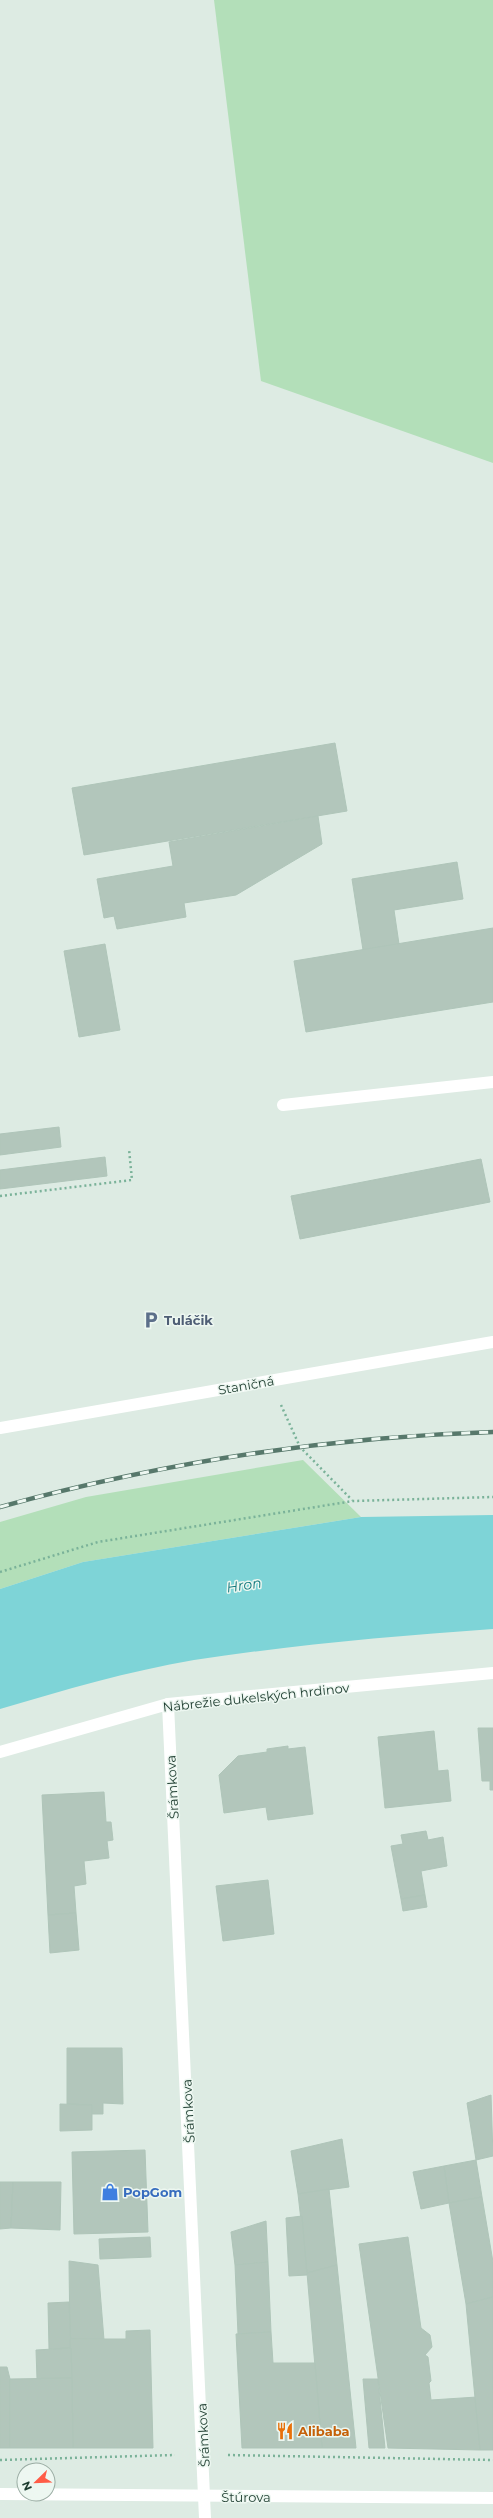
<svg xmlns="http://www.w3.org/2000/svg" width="493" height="2518" viewBox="0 0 493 2518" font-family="Montserrat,sans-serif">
  <rect width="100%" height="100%" fill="#ddebe3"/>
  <g fill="#b3dfb9">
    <polygon points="214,0 493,0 493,463 261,381"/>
    <polygon points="303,1460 361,1517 83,1562 0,1589 0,1522 86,1497"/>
  </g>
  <path fill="#7ed4d7" d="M493,1515V1629C393,1636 293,1645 194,1660C129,1671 64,1690 0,1709V1589L83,1562L361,1517Z"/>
  <g fill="#b2c6bb" stroke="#afc5b9">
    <polygon points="335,743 347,811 84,855 72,788"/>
    <polygon points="318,816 322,844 236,895 184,903 186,917 117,929 114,916 104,918 97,879 173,866 169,842"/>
    <polygon points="457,862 463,899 394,910 399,944 363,950 352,879"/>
    <polygon points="493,928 493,1002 306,1032 294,961"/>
    <polygon points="105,944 120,1030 79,1037 64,951"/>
    <polygon points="59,1127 61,1147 0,1155 0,1134"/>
    <polygon points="105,1157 107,1176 0,1189 0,1170"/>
    <polygon points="481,1159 490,1202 300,1239 291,1196"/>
    <polygon points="478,1728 493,1728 493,1790 490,1790 490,1781 482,1781"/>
    <polygon points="434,1731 438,1771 448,1770 451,1801 385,1808 378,1737"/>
    <polygon points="288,1746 288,1749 305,1747 313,1814 268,1820 266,1807 224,1813 219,1775 238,1756 267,1752 267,1749"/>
    <polygon points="104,1792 106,1822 111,1822 113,1840 107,1841 109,1858 84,1861 86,1884 74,1886 76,1913 48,1915 42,1795"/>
    <polygon points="426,1831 428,1840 443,1837 447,1866 421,1871 425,1895 401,1899 391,1846 403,1844 401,1835"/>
    <polygon points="268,1880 274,1934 223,1941 216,1886"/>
    <polygon points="425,1895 427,1907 403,1911 401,1899"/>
    <polygon points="76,1913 79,1950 50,1953 48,1915"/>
    <polygon points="67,2048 122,2048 123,2104 103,2103 103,2114 92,2114 92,2105 67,2104"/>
    <polygon points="491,2095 493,2156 476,2160 467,2103"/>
    <polygon points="60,2104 92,2105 92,2130 60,2131"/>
    <polygon points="342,2139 349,2187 298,2194 291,2151"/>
    <polygon points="145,2150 148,2232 74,2234 72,2152"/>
    <polygon points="476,2160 482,2197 449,2203 444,2166"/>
    <polygon points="444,2166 449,2203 421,2209 413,2172"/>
    <polygon points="0,2182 13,2182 11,2228 0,2229"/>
    <polygon points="13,2182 61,2182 60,2230 11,2228"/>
    <polygon points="329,2189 337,2265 307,2273 298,2194"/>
    <polygon points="482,2197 493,2262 493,2297 466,2304 449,2203"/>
    <polygon points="302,2216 307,2275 289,2276 286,2218"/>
    <polygon points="266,2221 268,2262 235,2265 231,2232"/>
    <polygon points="150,2237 151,2257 100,2259 99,2239"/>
    <polygon points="408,2237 421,2328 430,2335 432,2347 425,2355 428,2357 431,2381 429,2383 431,2400 477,2397 480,2450 388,2448 359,2244"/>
    <polygon points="69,2261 98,2265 104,2340 70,2339"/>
    <polygon points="268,2262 271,2332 238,2334 235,2265"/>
    <polygon points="337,2265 356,2448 322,2448 307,2273"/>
    <polygon points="493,2297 493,2450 480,2450 466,2304"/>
    <polygon points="69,2302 71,2348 49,2349 48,2303"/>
    <polygon points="150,2330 153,2448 73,2448 70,2339 126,2339 126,2331"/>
    <polygon points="271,2332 273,2363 315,2363 322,2448 242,2448 236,2334"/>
    <polygon points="71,2348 72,2378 37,2379 36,2350"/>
    <polygon points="0,2367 7,2367 10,2379 10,2448 0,2448"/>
    <polygon points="72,2378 73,2448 10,2448 10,2379"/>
    <polygon points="363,2379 378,2379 385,2448 369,2448"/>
  </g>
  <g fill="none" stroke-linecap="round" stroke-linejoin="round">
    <g stroke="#7ab299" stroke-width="2.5" stroke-dasharray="2 3" stroke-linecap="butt">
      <polyline points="0,1196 132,1180 129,1149"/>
      <polyline points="281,1405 300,1447 352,1500"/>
      <polyline points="0,1572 98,1542 353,1501 493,1497"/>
      <polyline points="228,2455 493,2460"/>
      <polyline points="0,2460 175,2455"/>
    </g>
    <polyline stroke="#fff" stroke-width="12" points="283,1105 493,1082"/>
    <g stroke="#fff" stroke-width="12">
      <polyline points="168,1704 205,2518"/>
      <polyline points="0,1752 168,1704 493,1673"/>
      <polyline points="0,2494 493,2498"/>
    </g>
    <polyline stroke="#fff" stroke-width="12" points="0,1428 493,1342"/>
    <g stroke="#57786b" stroke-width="4.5">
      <path id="rail" d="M0,1507C161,1463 326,1437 493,1432"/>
    </g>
    <use href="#rail" stroke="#edf7f1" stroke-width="3" stroke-dasharray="9" stroke-linecap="butt"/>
  </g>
  <defs>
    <g id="parking-bare" transform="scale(1.38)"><path d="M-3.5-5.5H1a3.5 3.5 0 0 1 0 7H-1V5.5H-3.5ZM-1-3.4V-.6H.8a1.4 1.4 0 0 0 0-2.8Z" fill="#5c6f8a" stroke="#edf7f1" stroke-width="2.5" paint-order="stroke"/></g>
    <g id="shop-bare" transform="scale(1.38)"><path d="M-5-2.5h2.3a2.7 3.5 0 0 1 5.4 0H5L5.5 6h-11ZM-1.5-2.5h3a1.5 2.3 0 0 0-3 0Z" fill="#3f7fe0" stroke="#edf7f1" stroke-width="2.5" paint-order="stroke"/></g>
    <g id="restaurant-bare" transform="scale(1.38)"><path d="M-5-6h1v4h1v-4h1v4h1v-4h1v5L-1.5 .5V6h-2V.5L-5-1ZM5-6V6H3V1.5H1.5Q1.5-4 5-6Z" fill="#e8710a" stroke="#edf7f1" stroke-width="2.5" paint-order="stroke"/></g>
  </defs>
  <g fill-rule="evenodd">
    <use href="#parking-bare" x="151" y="1320"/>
    <use href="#shop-bare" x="110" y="2192"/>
    <use href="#restaurant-bare" x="285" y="2431"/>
  </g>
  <g text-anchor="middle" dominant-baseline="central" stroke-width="3" stroke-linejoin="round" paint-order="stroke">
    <g font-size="13" font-weight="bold" fill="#4e5e75" stroke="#edf7f1" text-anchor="start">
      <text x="164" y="1320">Tuláčik</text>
    </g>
    <g font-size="13" fill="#1d3c2f" stroke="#edf7f1">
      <text transform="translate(246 1385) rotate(-10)">Staničná</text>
      <text transform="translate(256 1697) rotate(-6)">Nábrežie dukelských hrdinov</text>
      <text transform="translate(172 1787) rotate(-93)">Šrámkova</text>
      <text transform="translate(188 2111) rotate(-93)">Šrámkova</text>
      <text transform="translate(203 2435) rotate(-93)">Šrámkova</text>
      <text x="246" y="2497">Štúrova</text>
    </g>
    <g font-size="13" font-weight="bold" fill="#366cbe" stroke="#edf7f1" text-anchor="start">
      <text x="123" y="2192">PopGom</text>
    </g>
    <g font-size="13" font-weight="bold" fill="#c56008" stroke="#edf7f1" text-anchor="start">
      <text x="298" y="2431">Alibaba</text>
    </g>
    <g font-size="14" font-style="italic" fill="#12797d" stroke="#edf7f1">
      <text transform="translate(244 1585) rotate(-8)">Hron</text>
    </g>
  </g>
  <g transform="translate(36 2482) rotate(247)"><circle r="19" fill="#edf7f1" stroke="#9aaca3"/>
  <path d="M0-3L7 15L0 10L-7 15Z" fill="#ff5c47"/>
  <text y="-6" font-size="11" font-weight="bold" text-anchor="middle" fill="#1d3c2f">N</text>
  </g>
</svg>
